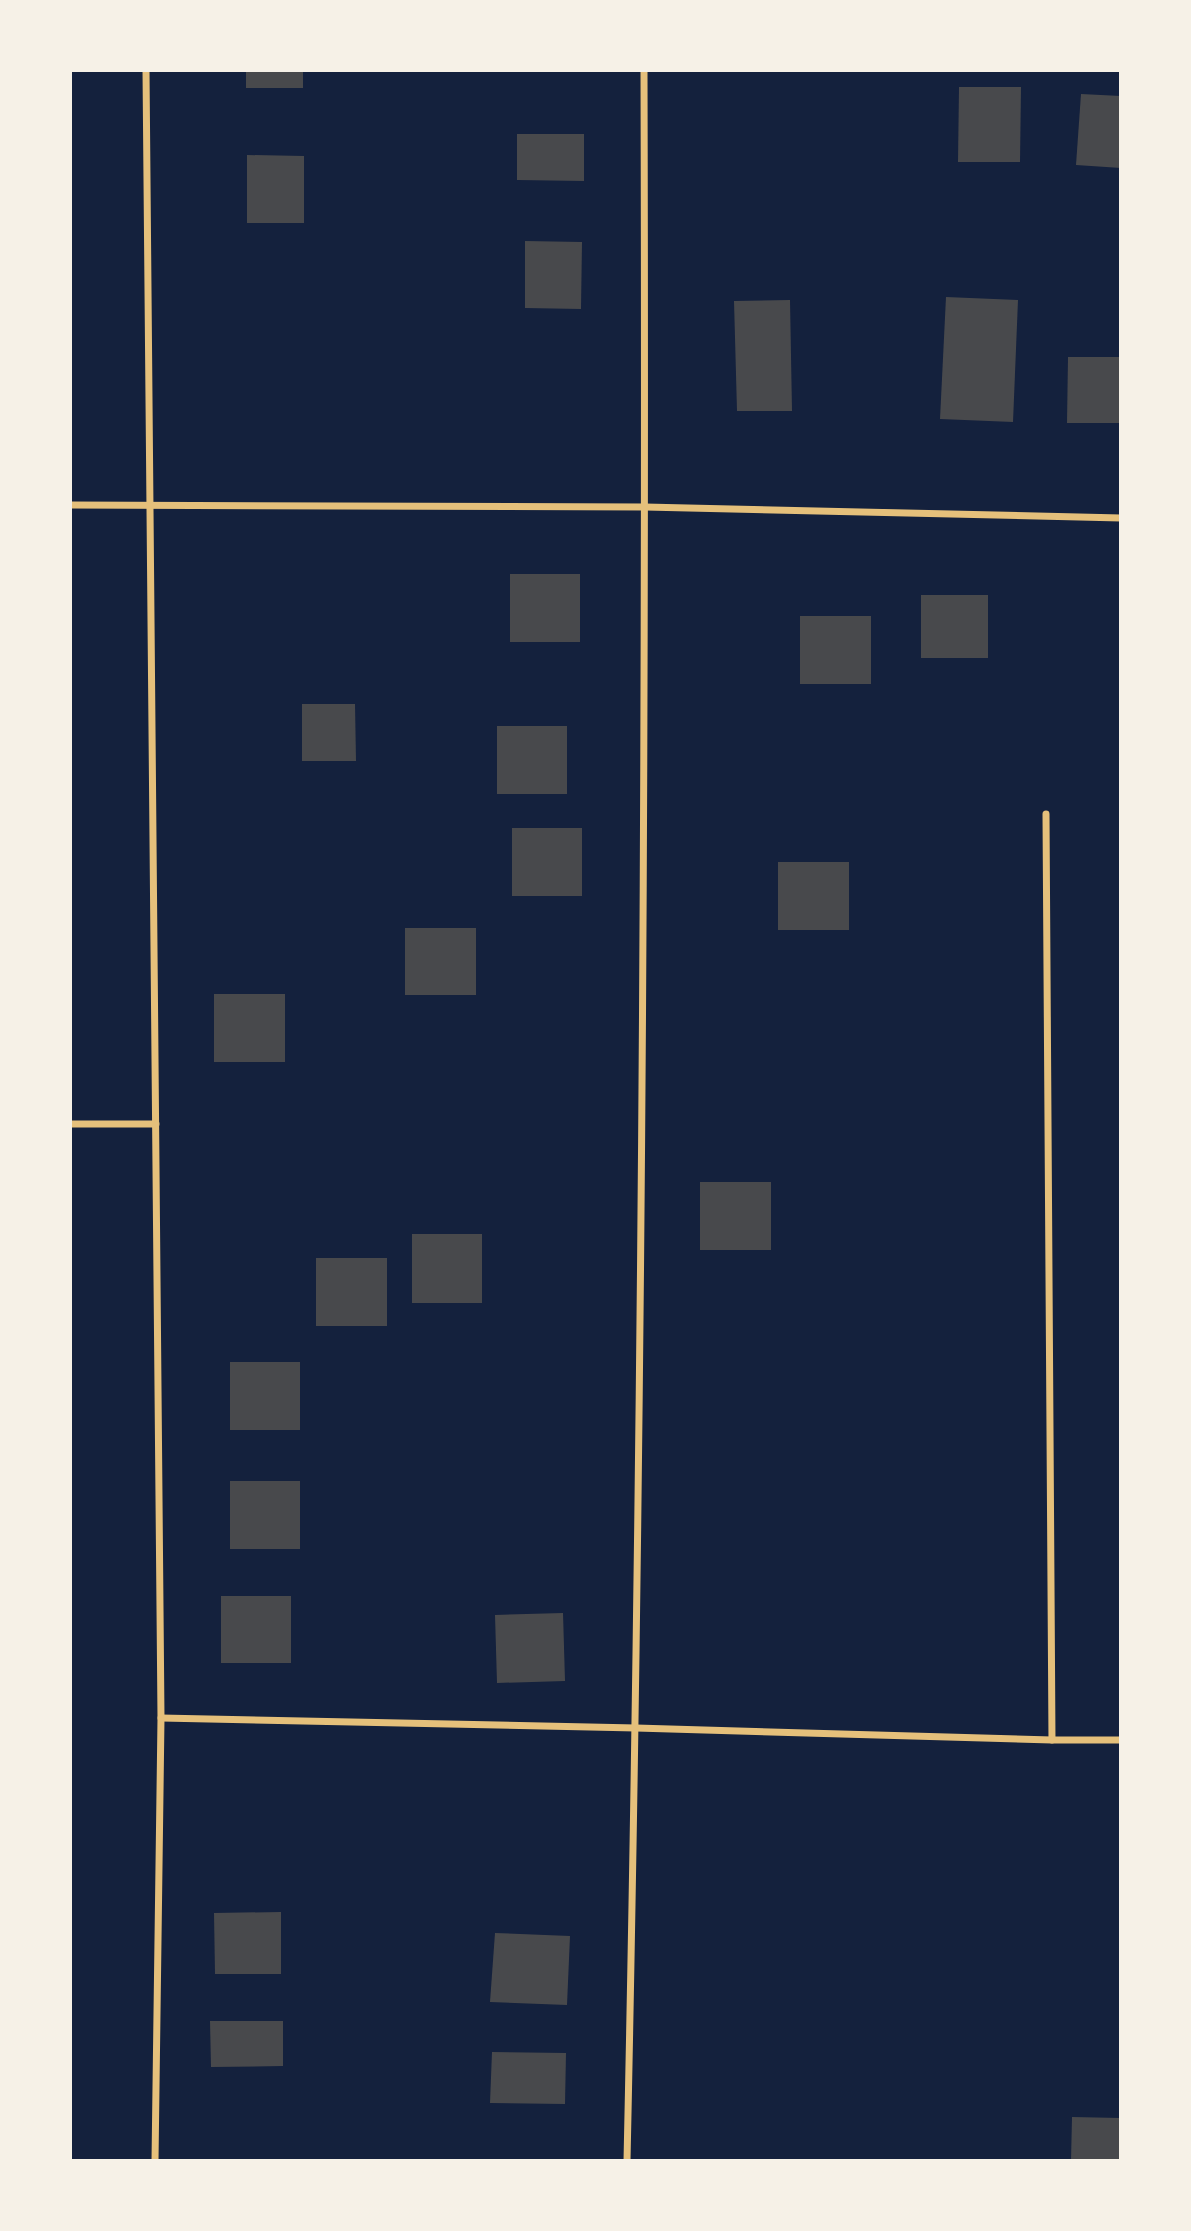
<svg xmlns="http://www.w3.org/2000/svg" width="1191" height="2231" viewBox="0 0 1191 2231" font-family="Bitter,serif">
  <rect width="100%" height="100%" fill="#14213d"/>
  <g fill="#48494c">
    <rect x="246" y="70" width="57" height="18"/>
    <polygon points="959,87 1021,87 1020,162 958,162"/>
    <polygon points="1081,94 1121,96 1121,168 1076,165"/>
    <polygon points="517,134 584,134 584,181 517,180"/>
    <polygon points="247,155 304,156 304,223 247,223"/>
    <polygon points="525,241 582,242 581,309 525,308"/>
    <polygon points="946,297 1018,300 1013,422 940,419"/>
    <polygon points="790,300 792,411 737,411 734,301"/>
    <polygon points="1068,357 1121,357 1121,423 1067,423"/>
    <rect x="510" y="574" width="70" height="68"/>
    <rect x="921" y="595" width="67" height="63"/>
    <rect x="800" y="616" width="71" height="68"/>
    <polygon points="302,704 355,704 356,761 302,761"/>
    <rect x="497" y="726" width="70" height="68"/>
    <rect x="512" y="828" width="70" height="68"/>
    <rect x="778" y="862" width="71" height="68"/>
    <rect x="405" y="928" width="71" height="67"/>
    <rect x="214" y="994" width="71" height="68"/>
    <rect x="700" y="1182" width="71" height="68"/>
    <rect x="412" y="1234" width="70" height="69"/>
    <rect x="316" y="1258" width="71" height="68"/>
    <rect x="230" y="1362" width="70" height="68"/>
    <rect x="230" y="1481" width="70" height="68"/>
    <rect x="221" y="1596" width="70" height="67"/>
    <polygon points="563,1613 565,1681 497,1683 495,1615"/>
    <polygon points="281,1912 281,1974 215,1974 214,1913"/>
    <polygon points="495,1933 570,1936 567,2005 490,2002"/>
    <polygon points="210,2021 283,2021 283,2066 211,2067"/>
    <polygon points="492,2052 566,2053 565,2104 490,2103"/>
    <polygon points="1072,2117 1121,2118 1121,2161 1071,2161"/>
  </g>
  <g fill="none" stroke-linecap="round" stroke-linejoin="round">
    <g stroke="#e5c07b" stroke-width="7">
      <polyline points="146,70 161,1718 155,2161"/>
      <polyline points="70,505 645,507 1121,518"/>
      <polyline points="1046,814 1052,1740"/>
      <polyline points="70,1124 156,1124"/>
      <polyline points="161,1718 636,1728 1052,1740 1121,1740"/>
      <path d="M627,2161C642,1464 646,767 644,70"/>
    </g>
  </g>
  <rect width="1191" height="2231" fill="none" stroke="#f6f1e7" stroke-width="144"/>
</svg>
